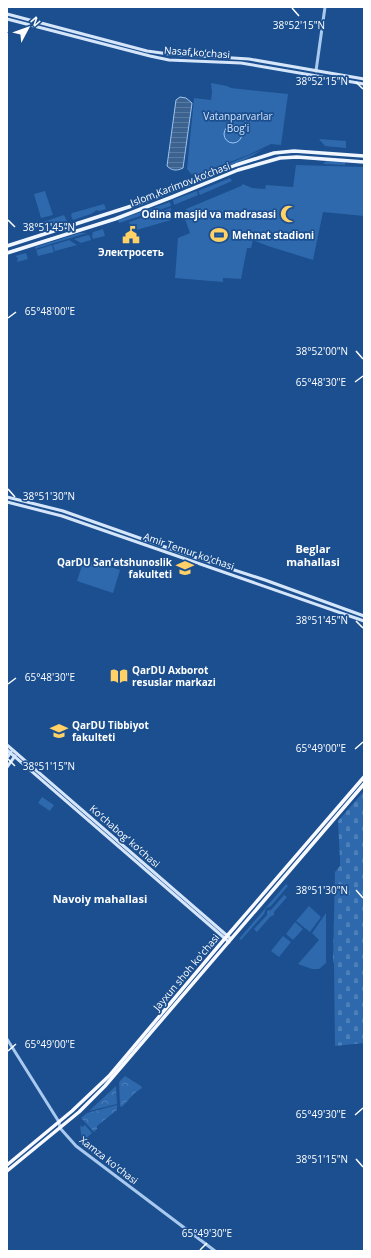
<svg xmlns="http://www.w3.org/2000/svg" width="371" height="1258" viewBox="0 0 371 1258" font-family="'Open Sans',sans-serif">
  <defs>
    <pattern id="forest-crowns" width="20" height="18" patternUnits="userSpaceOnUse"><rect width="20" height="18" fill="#2e69ad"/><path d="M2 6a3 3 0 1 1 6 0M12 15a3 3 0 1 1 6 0" fill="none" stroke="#4d80b9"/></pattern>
    <pattern id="cemetery-stones" width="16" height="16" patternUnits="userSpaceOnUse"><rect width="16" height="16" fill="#2e69ad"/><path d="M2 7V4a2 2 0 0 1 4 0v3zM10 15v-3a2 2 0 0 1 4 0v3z" fill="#4d80b9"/></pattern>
    <pattern id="water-rules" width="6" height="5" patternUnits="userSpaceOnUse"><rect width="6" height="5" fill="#3c6290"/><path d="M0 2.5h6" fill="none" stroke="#597aa1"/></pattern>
  </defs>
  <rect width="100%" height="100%" fill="#1b4f8f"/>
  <g fill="#2e69ad">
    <polygon points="211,83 227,86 231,88 288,94 281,145 271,144 248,155 196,175 191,174 187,169 194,99 194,98 211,100 212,93"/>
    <polygon points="319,139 346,141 346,148 325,146"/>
    <polygon points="264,149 246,159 197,179 195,178"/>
    <polygon points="326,161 345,162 345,165 323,164"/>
    <polygon points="296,165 364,167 364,216 323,212 313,260 268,246 253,240 251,248 247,248 241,279 223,278 223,282 175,278 178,238 190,233 185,219 189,217 186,209 241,186 243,184 252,188 265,189 266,185 293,187"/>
    <polygon points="230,178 232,181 200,195 198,191"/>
    <polygon points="45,191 53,215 41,218 34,194"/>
    <polygon points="197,191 198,195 174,205 173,200"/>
    <polygon points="170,202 171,206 119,223 118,220"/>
    <polygon points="104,204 106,209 99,211 97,210 91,214 73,220 71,216 72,213"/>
    <polygon points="171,208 171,220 133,231 129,222"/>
    <polygon points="64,215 67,221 44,228 43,222"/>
    <polygon points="103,229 105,236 93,239 92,236 93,232"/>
    <polygon points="80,233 87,233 35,249 35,247"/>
    <polygon points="88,235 90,236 91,240 81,243 74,239"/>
    <polygon points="69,240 77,245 55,251 53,245"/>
    <polygon points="52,245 54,252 38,256 36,250"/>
    <polygon points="26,253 28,259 17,262 18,258 15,256"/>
    <polygon points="84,559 120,570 113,593 77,581"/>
    <polygon points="42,797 54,805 50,811 38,803"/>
    <polygon points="286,884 288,886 271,906 266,908 264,914 241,940 239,939"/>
    <polygon points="284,895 287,897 274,912 274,915 270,917 257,932 254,929 267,915 267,911 271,910"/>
    <polygon points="309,906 321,917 310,932 296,921"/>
    <polygon points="326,913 326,963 319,969 312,969 298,964 319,940 312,933"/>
    <polygon points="295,922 303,929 293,940 286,934"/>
    <polygon points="283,936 291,942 279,957 271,951"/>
    <polygon points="80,1125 82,1127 85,1125 92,1133 82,1142"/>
  </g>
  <g fill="url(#forest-crowns)">
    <path d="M125,1076L141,1086L142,1088C132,1094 131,1098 122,1107L120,1106L119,1082Z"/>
    <polygon points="116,1086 117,1104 89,1111"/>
    <polygon points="117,1105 117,1110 97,1126 97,1129 94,1132 81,1118 87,1113"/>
  </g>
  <polygon fill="url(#cemetery-stones)" points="364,791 364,1043 335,1046 334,963 333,962 335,872 340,866 340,860 338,821"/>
  <path fill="url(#water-rules)" stroke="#9cc4f0" d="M180,97L186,98L192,103L183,168C177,171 172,171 167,166L176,100Z"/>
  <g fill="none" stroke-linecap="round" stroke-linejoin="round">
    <circle stroke="#9cc4f0" stroke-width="1" cx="233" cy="134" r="9"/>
    <g stroke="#a9c9ee" stroke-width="3">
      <polyline points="316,71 325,7"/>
      <polyline points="7,1039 59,1122 60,1128 76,1146 215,1251"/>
    </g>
    <g stroke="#d6e6fa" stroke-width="3">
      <polyline points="7,14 147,51 169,54 249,59 364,79"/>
      <polyline points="7,19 150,56 169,60 241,63 364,84"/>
      <polyline points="7,497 63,511 185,554 265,580 364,616"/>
      <polyline points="7,502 62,516 364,621"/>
      <polyline points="7,745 231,939"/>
      <polyline points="7,750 229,942"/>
      <polyline points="7,758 11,752"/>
      <polyline points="7,767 15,756"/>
    </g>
    <g stroke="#f0f6ff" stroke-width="3.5">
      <polyline points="7,246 141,203 236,165 274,153 294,151 364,156"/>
      <polyline points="7,253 115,219 172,197 238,170 280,158 297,157 364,162"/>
    </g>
    <g stroke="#f8faff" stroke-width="3.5">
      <polyline points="7,1165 72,1111 110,1075 227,936 364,777"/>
      <polyline points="7,1171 79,1112 105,1086 364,784"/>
    </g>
  </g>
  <path fill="none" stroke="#fff" stroke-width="1.5" d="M292,8L299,16M356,82L363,89M8,220L15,227M8,318L16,312M356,351L363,359M355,382L363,376M8,489L15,497M356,621L363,628M8,684L16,678M355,749L363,742M8,759L15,766M356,890L363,898M8,1051L16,1044M355,1115L363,1108M356,1159L363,1167M200,1250L207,1243"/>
  <defs>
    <g id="mosque-bare" transform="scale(1.38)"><path d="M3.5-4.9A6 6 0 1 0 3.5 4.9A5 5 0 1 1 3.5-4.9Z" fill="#ffd166" stroke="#1b4f8f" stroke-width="2.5" paint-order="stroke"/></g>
    <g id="civic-bare" transform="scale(1.38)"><path d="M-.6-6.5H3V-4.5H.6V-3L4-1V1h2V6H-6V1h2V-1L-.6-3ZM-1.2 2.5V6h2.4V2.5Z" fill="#ffd166" stroke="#1b4f8f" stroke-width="2.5" paint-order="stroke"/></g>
    <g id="stadium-bare" transform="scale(1.38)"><path d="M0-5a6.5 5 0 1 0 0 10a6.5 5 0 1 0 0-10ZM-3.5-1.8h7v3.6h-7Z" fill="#ffd166" stroke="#1b4f8f" stroke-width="2.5" paint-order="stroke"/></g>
    <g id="university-bare" transform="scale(1.38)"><path d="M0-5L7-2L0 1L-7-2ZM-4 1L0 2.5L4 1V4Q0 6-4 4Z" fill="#ffd166" stroke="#1b4f8f" stroke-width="2.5" paint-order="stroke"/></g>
    <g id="library-bare" transform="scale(1.38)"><path d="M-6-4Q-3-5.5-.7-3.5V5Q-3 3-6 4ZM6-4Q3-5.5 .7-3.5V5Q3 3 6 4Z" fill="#ffd166" stroke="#1b4f8f" stroke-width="2.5" paint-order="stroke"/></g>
  </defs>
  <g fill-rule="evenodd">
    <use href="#mosque-bare" x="289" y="214"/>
    <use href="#civic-bare" x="131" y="235"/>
    <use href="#stadium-bare" x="219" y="235"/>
    <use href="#university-bare" x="185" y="568"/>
    <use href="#library-bare" x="119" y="676"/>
    <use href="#university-bare" x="59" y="731"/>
  </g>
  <g text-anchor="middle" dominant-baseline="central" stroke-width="3.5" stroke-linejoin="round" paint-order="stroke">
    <g font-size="10" fill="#fff" stroke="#1b4f8f">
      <text transform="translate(197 52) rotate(4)">Nasaf ko‘chasi</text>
      <text transform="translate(180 184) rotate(-21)">Islom Karimov ko‘chasi</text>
      <text transform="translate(189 551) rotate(19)">Amir Temur ko'chasi</text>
      <text transform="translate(125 836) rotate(41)">Ko‘chabog‘ ko‘chasi</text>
      <text transform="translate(186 972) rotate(-50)">Jayxun shoh ko'chasi</text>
      <text transform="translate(109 1160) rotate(38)">Xamza ko'chasi</text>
    </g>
    <g font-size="10" fill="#cfe3fa" stroke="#1b4f8f">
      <text x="238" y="116">Vatanparvarlar<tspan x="238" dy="12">Bog'i</tspan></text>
    </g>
    <g font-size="10" font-weight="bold" fill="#fff" stroke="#1b4f8f" text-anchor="start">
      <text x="276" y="214" text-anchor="end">Odina masjid va madrasasi</text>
      <text x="232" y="235">Mehnat stadioni</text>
      <text x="131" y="252" text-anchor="middle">Электросеть</text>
      <text x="172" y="562" text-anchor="end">QarDU San‘atshunoslik<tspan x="172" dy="12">fakulteti</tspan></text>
      <text x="132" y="670">QarDU Axborot<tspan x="132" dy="12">resuslar markazi</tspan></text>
      <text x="72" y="725">QarDU Tibbiyot<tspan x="72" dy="12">fakulteti</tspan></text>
    </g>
    <g font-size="11" font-weight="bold" fill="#fff" stroke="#1b4f8f">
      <text x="313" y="548">Beglar<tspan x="313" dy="13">mahallasi</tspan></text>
      <text x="100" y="898">Navoiy mahallasi</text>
    </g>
  </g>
  <g font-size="10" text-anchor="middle" fill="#fff" stroke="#1b4f8f" stroke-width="3.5" stroke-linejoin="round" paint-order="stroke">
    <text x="299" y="29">38°52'15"N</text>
    <text x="322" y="85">38°52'15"N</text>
    <text x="49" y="231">38°51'45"N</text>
    <text x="50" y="315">65°48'00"E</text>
    <text x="322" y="355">38°52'00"N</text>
    <text x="321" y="386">65°48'30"E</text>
    <text x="49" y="500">38°51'30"N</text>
    <text x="322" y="624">38°51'45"N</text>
    <text x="50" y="681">65°48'30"E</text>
    <text x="321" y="752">65°49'00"E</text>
    <text x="49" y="770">38°51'15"N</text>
    <text x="322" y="894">38°51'30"N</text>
    <text x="50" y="1048">65°49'00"E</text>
    <text x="321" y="1118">65°49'30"E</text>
    <text x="322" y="1163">38°51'15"N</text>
    <text x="207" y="1237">65°49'30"E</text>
  </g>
  <rect width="371" height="1258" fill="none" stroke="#ffffff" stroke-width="16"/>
  <g transform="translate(28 28) rotate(49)" stroke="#1b4f8f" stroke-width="3" paint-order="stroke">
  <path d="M0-3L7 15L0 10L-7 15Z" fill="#ffffff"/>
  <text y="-6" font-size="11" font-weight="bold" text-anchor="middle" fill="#ffffff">N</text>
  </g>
</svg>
